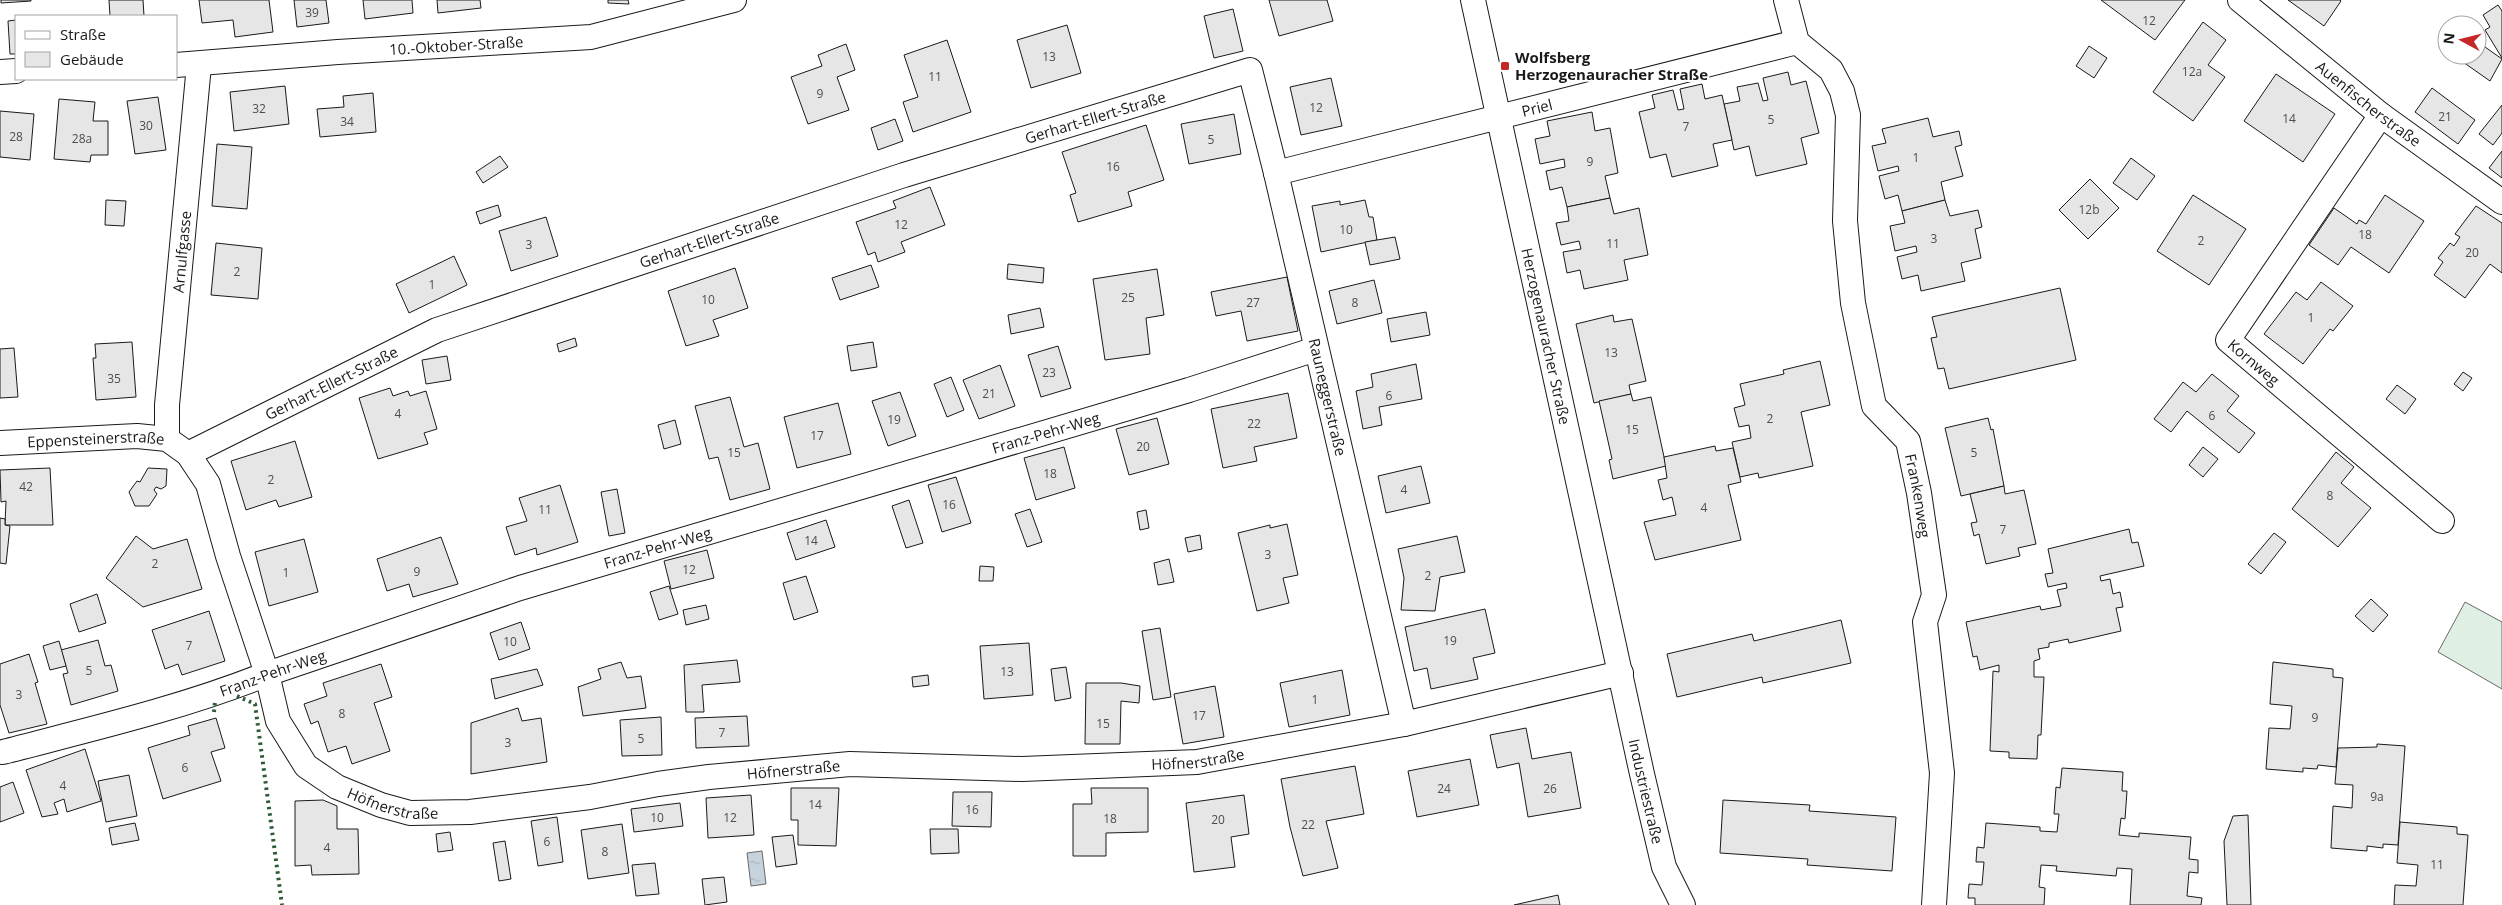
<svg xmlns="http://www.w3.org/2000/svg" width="2502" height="905" viewBox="0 0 2502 905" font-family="'Open Sans',sans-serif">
  <defs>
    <pattern id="water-ripples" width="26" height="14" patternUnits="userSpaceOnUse" patternTransform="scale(1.25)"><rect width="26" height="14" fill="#c6d2dc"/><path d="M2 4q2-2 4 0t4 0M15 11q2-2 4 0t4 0" fill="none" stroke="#aab4bc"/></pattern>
  </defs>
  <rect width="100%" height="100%" fill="#fff"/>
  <polygon fill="#e0efe3" stroke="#6a6a6a" points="2465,602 2502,622 2502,689 2438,652"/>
  <polygon fill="url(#water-ripples)" stroke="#6a6a6a" points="762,851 766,884 751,886 747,853"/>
  <g fill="#e6e6e6" stroke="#1a1a1a">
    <polygon points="1,0 31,0 31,1 1,3"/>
    <polygon points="109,0 143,0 144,16 110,16"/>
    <polygon points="199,0 269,0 273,32 235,37 233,20 202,23"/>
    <polygon points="294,0 326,0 329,23 297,27"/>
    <polygon points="363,0 412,0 413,13 365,19"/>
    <polygon points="437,0 480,0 481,8 438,13"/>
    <polygon points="608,0 628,0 629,4 608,3"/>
    <polygon points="1269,0 1327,0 1333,21 1279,36"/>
    <polygon points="2101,0 2185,0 2155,40"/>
    <polygon points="2288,0 2340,0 2341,1 2324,26"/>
    <polygon points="2498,5 2502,11 2502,58 2485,30 2490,27 2483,15"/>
    <polygon points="1233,9 1243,51 1214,58 1204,16"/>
    <polygon points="16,20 16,54 10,54 8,21"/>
    <polygon points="2203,22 2226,40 2208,65 2225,77 2193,121 2153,92"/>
    <polygon points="1067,25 1081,73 1031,88 1017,40"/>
    <polygon points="947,40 971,112 913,132 903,102 918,97 904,55"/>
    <polygon points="2478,42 2502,59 2490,81 2463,62 2468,55 2477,55"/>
    <polygon points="846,44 855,70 837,77 849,110 808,124 791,77 822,66 818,55"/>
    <polygon points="2089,46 2107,58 2094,78 2076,66"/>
    <polygon points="1788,72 1791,85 1806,81 1819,133 1801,138 1807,164 1756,176 1749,146 1734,150 1724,104 1740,101 1737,87 1758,83 1763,101 1768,100 1763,78"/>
    <polygon points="2276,74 2335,114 2303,162 2244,121"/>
    <polygon points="1331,78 1342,126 1301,135 1290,87"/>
    <polygon points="1702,84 1705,99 1722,95 1732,140 1713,144 1718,166 1672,177 1666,154 1650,158 1639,112 1655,108 1652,95 1673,90 1678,110 1684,109 1680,89"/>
    <polygon points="285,86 289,124 234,131 230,92"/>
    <polygon points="2432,88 2475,120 2458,144 2415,112"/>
    <polygon points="373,93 376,132 320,137 317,109 344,107 343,96"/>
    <polygon points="158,97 166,150 135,154 127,101"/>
    <polygon points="59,99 95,102 93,121 108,121 108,155 91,155 90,162 54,159"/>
    <polygon points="2502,105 2502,133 2493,145 2479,134"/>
    <polygon points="0,111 34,114 30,160 0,157"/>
    <polygon points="1592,112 1595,131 1610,128 1618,173 1605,176 1610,198 1567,207 1562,187 1550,190 1546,171 1565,167 1564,159 1540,164 1535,139 1550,136 1547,121"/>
    <polygon points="1234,114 1241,154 1189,164 1181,124"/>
    <polygon points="1928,118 1933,137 1959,131 1962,145 1955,147 1963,176 1941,182 1945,200 1902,211 1898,195 1885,199 1879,176 1899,171 1898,166 1878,171 1872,146 1886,143 1882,129"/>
    <polygon points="895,119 903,141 878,150 871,128"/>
    <polygon points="1146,125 1164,180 1128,192 1132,206 1078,222 1070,195 1076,193 1062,152"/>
    <polygon points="217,144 252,147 247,209 212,206"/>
    <polygon points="2502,151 2502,178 2489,168"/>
    <polygon points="500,156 508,167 483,183 476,172"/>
    <polygon points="2131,158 2155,176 2137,200 2113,183"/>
    <polygon points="2090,179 2119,208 2088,239 2059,210"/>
    <polygon points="930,187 945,225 901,242 905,252 878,262 875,252 868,255 856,222 896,208 893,201"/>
    <polygon points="2193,195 2246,229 2209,285 2157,251"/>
    <polygon points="2385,195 2424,221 2389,273 2351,247 2338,265 2309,245 2334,208 2357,224 2359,220 2366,224"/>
    <polygon points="1610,198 1614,214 1639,208 1648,255 1624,260 1628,280 1584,289 1580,270 1567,273 1563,252 1581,249 1579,241 1561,245 1556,223 1569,221 1567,207"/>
    <polygon points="106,200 126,201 124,226 105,225"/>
    <polygon points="1365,200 1369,217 1373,217 1377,240 1321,252 1312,206 1340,201 1340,205"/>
    <polygon points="1945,200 1950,216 1978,210 1982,227 1975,229 1981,258 1961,263 1965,281 1921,291 1918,275 1902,279 1897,257 1917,252 1916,246 1895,251 1890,226 1905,223 1902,211"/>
    <polygon points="498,205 501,216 480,224 476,212"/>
    <polygon points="2476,206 2502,223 2502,273 2490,264 2465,298 2434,275 2443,262 2438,258 2450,243 2454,246 2460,237 2455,234"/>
    <polygon points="546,217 558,256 511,271 499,231"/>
    <polygon points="1395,237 1400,259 1370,265 1365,242"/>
    <polygon points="216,243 262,248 258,299 211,295"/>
    <polygon points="454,256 467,285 409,313 396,284"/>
    <polygon points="1008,264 1044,268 1043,283 1007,279"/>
    <polygon points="871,265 879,287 840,300 832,278"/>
    <polygon points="735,268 748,308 713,320 719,336 686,346 668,291"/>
    <polygon points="1157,269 1164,315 1146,318 1150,354 1105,360 1093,279"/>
    <polygon points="1287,277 1298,331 1247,341 1241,311 1216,316 1211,292"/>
    <polygon points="1374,280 1382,313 1337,324 1329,291"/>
    <polygon points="2321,282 2353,306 2333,331 2330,329 2303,364 2264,334 2296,292 2307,300"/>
    <polygon points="2060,288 2076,360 1949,389 1944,368 1938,369 1931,338 1937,337 1932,317"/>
    <polygon points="1040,308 1044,327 1011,334 1008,315"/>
    <polygon points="1426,312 1430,335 1391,342 1387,319"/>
    <polygon points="1613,315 1614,322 1632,319 1646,381 1629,385 1631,394 1594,403 1576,324"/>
    <polygon points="575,338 577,346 559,352 557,344"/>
    <polygon points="132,342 136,397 96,400 93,358 96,358 95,344"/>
    <polygon points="873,342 877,367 851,371 847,346"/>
    <polygon points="1058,346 1071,388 1041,397 1028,355"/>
    <polygon points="14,348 18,397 0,398 0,349"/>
    <polygon points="447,356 451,380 426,384 422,360"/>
    <polygon points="1820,361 1830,405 1801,412 1813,466 1759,478 1758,473 1740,477 1732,442 1751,438 1749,425 1739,427 1734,408 1745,405 1740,384 1784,374 1783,370"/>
    <polygon points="1416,364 1422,399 1379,407 1382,425 1363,429 1356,391 1373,387 1371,374"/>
    <polygon points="1000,365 1015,406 979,419 963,380"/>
    <polygon points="2463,372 2472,378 2463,391 2454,384"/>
    <polygon points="2212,374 2239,396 2227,411 2255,433 2239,453 2187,411 2171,432 2154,419 2183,382 2196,392"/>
    <polygon points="951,377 964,410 947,417 934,384"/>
    <polygon points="2397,385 2416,399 2405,414 2386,399"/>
    <polygon points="390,388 393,396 408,391 410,396 426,391 437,429 424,433 428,444 378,459 359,398"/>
    <polygon points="900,392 916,436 888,446 872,401"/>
    <polygon points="1288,393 1297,438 1254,447 1257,461 1223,468 1211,409"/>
    <polygon points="1631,394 1633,401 1651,397 1666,466 1613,479 1609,460 1612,459 1599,401"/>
    <polygon points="730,397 744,447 758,443 770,489 730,500 718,457 709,459 695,406"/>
    <polygon points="838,403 851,454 797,468 784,417"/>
    <polygon points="1157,418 1169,464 1129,475 1116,429"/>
    <polygon points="1988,418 1991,430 1993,429 2004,486 1961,496 1945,428"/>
    <polygon points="675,420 681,444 664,449 658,425"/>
    <polygon points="295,441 312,497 279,507 276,500 246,510 231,461"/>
    <polygon points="1715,446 1716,451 1733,448 1741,482 1728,485 1741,540 1655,560 1644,522 1676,515 1672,497 1663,500 1658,480 1667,478 1664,457"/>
    <polygon points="1064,447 1075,488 1036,500 1024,458"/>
    <polygon points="2203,447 2218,459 2203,477 2189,465"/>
    <polygon points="2336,452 2354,467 2341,483 2371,508 2338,547 2292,509"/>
    <polygon points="1421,466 1430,503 1386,513 1378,476"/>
    <polygon points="50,468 53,525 5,525 6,501 1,502 0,470"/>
    <polygon points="148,468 167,469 166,486 161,489 156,487 154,490 157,494 149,506 135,506 129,492 137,481 140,482"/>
    <polygon points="956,477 971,523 942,532 928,485"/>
    <polygon points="560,485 578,542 537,555 536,548 515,555 506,527 527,521 519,498"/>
    <polygon points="2004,486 2005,494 2024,490 2036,544 2018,548 2020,556 1986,564 1979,534 1974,536 1971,523 1977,522 1970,494"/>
    <polygon points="617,489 625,533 609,536 601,492"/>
    <polygon points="909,500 923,543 906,548 892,506"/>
    <polygon points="1030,509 1042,542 1027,547 1015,514"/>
    <polygon points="1146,510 1149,528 1140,530 1137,512"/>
    <polygon points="0,518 5,519 5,525 10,526 6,564 0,563"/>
    <polygon points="826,520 835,547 796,560 787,533"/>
    <polygon points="1287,524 1298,575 1283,578 1289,603 1257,611 1238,533 1270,525 1270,528"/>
    <polygon points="2129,529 2132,543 2138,542 2144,566 2100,576 2101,581 2110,579 2113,594 2120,592 2123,607 2116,608 2121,631 2069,643 2068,639 2049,643 2049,647 2038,649 2040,659 2034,661 2034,677 2044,677 2041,735 2038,735 2037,759 2009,758 2009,752 1990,751 1993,671 1999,672 1999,665 1980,670 1977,656 1973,657 1966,622 2040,606 2041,610 2061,606 2057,590 2067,588 2066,583 2048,587 2045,574 2053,573 2048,549"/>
    <polygon points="2274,533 2286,542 2261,574 2248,564"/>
    <polygon points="1200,535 1202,549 1188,552 1185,538"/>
    <polygon points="136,536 153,549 187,539 202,589 143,607 106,578"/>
    <polygon points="1457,536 1465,572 1440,577 1435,611 1401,610 1404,578 1398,549"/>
    <polygon points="441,537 458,584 413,597 409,584 387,591 377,559"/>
    <polygon points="304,539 318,592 269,606 255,552"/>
    <polygon points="707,550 714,578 671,589 664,561"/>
    <polygon points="1169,559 1174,582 1158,585 1154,563"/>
    <polygon points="980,566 994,567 993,581 979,581"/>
    <polygon points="806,576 818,612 794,620 783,583"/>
    <polygon points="669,586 678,614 659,620 650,592"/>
    <polygon points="97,594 106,623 79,632 70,604"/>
    <polygon points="2371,599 2388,615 2373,632 2355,616"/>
    <polygon points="706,605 709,619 686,625 683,610"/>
    <polygon points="1485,609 1495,653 1473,658 1478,679 1431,689 1427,668 1414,671 1405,627"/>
    <polygon points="209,611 225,661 182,675 178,664 165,669 152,630"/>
    <polygon points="1841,620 1851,663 1763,683 1762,677 1677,697 1667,654 1752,634 1754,641"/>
    <polygon points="521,622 530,649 499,660 490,633"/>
    <polygon points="1160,628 1171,697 1153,700 1142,631"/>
    <polygon points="98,640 105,666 111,665 118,691 71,705 63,674 68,673 61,650"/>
    <polygon points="59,641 66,666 50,670 43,646"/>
    <polygon points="1029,643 1033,695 984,699 980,646"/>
    <polygon points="29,654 38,682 35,683 47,724 9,733 0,705 0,664"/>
    <polygon points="737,660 740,682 702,685 704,712 686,712 684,665"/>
    <polygon points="621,662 627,678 641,676 646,708 583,716 578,687 601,679 598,669"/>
    <polygon points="2273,662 2333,669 2333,677 2343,678 2336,767 2318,765 2317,769 2303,768 2303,772 2266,769 2269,728 2290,729 2292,706 2270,704"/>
    <polygon points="381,664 392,697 374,703 390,751 352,764 346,746 328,752 318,721 311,724 304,704 327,696 323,683"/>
    <polygon points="1066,667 1071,698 1055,701 1051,669"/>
    <polygon points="537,669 543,685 495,699 491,679"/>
    <polygon points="1342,670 1350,715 1289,727 1280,683"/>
    <polygon points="928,675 929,685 913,687 912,677"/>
    <polygon points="1086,683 1121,683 1140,686 1139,703 1121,701 1120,744 1085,744"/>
    <polygon points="1215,686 1224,737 1183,744 1174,694"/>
    <polygon points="518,708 522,721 541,718 547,762 471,774 471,723"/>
    <polygon points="747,716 749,746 696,748 695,718"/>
    <polygon points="661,717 662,755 622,756 620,720"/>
    <polygon points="216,718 225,748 211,752 221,781 163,799 148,748 190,735 188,726"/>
    <polygon points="1526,728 1532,759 1571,752 1581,808 1528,817 1519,763 1497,768 1490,735"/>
    <polygon points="2377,744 2405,746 2398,845 2383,844 2383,848 2367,846 2367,851 2331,848 2333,806 2352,808 2353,785 2335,784 2338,748 2377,747"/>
    <polygon points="85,749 101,801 67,812 64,799 54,803 58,814 42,817 26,770"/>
    <polygon points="1470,759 1479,805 1417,817 1408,771"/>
    <polygon points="1355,766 1364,814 1326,821 1338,868 1303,876 1290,827 1281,779"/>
    <polygon points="2062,768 2123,772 2122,791 2127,791 2125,819 2121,818 2119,835 2139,837 2139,833 2191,837 2189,859 2198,860 2198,873 2189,872 2187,896 2202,898 2201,905 2130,905 2132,869 2117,868 2116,876 2056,871 2057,866 2041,865 2039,887 2045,888 2044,905 1975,905 1975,898 1968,898 1969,884 1982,885 1984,862 1976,862 1977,847 1984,848 1986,823 2040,827 2040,831 2057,832 2059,814 2054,814 2056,787 2060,788"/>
    <polygon points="129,775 137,816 106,822 98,781"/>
    <polygon points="13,782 24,813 0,822 0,787"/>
    <polygon points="791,788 839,788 836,846 798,845 798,820 791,820"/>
    <polygon points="1091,788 1148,788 1148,832 1106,833 1106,856 1073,856 1073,804 1092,804"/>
    <polygon points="953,792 992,792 991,827 952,826"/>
    <polygon points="751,795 754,835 708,838 706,798"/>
    <polygon points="1244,795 1249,834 1231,837 1235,867 1194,872 1186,803"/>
    <polygon points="323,800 337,806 337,829 358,829 359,874 312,875 311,865 295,866 295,801"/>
    <polygon points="1723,800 1810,805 1809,811 1896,817 1892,871 1807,865 1808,859 1720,853"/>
    <polygon points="680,803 683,826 634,832 631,809"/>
    <polygon points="2248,815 2251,905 2227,905 2224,841 2233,816"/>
    <polygon points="557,817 563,862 538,866 531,821"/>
    <polygon points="2400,822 2457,827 2457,834 2468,835 2463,905 2394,905 2395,885 2416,886 2418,865 2397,863"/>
    <polygon points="135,823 139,840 112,845 109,828"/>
    <polygon points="622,824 629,873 588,879 581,830"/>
    <polygon points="930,829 958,829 959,853 931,854"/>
    <polygon points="450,832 453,850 438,852 436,834"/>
    <polygon points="793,835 797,864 776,867 772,837"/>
    <polygon points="505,841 511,879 499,881 493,843"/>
    <polygon points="655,863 659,894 636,896 632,865"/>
    <polygon points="724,877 727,902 705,905 702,879"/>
    <polygon points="1558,895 1560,905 1514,905"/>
  </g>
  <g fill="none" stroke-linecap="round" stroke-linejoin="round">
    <g stroke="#1a1a1a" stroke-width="26">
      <g id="street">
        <path id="s1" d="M1473,0L1642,774L1664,867L1683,905"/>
        <path id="s2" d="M1786,0L1797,42L1831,70L1842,91L1848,115L1845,221L1853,303L1874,406L1908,441L1919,493L1934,595L1925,622L1942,773L1934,905"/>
        <path id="s3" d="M2240,0L2381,115L2502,202"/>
        <path id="s4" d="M176,65L338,52L591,37L734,0"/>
        <polyline points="0,72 16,71"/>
        <path id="s5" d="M2381,115L2228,340L2442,521"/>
        <path id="s6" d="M1276,173L1797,42"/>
        <path id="s7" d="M167,439V405L199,65"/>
        <path id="s8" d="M0,443L137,436L167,439L188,454L208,484L228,556L267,674L278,721L306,766L337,787L381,805L410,813L470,812L590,797L658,784L709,777L850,764L1022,769L1197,762L1404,724L1621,673"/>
        <path id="s9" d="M188,454L437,330L904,175L1250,70L1276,173L1404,724"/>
        <path id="s10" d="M3,752C91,729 182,708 267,674L520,588L1189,390L1316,349"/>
      </g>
    </g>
    <use href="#street" stroke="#fff" stroke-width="24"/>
    <g stroke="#2b5a34" stroke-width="4" stroke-dasharray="2.5 4" stroke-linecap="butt">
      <polyline points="237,696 255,704 282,905"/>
      <polyline points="214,712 215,702"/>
    </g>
  </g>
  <rect fill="#c62828" stroke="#fff" stroke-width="2" x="1500" y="61" width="10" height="10" rx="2.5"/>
  <g text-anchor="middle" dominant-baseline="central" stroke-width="4" stroke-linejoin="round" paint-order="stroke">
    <g font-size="12" fill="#4d4d4d">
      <text x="312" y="12">39</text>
      <text x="2149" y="20">12</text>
      <text x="1049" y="56">13</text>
      <text x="2192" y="71">12a</text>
      <text x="935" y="76">11</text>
      <text x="820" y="93">9</text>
      <text x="1316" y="107">12</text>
      <text x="259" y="108">32</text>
      <text x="2445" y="116">21</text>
      <text x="2289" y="118">14</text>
      <text x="1771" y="119">5</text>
      <text x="347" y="121">34</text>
      <text x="146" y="125">30</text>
      <text x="1686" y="126">7</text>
      <text x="16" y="136">28</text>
      <text x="82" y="138">28a</text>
      <text x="1211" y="139">5</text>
      <text x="1916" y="157">1</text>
      <text x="1590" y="161">9</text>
      <text x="1113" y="166">16</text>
      <text x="2089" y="209">12b</text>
      <text x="901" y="224">12</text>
      <text x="1346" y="229">10</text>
      <text x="2365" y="234">18</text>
      <text x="1934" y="238">3</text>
      <text x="2201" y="240">2</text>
      <text x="1613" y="243">11</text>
      <text x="529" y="244">3</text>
      <text x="2472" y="252">20</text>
      <text x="237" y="271">2</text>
      <text x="432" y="284">1</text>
      <text x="1128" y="297">25</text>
      <text x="708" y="299">10</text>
      <text x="1253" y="302">27</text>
      <text x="1355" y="302">8</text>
      <text x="2311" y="317">1</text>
      <text x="1611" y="352">13</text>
      <text x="1049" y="372">23</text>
      <text x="114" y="378">35</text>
      <text x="989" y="393">21</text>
      <text x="1389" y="395">6</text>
      <text x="398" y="413">4</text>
      <text x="2212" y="415">6</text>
      <text x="1770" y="418">2</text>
      <text x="894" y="419">19</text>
      <text x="1254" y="423">22</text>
      <text x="1632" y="429">15</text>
      <text x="817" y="435">17</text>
      <text x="1143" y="446">20</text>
      <text x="734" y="452">15</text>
      <text x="1974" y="452">5</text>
      <text x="1050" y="473">18</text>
      <text x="271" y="479">2</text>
      <text x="26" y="486">42</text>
      <text x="1404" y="489">4</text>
      <text x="2330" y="495">8</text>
      <text x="949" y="504">16</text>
      <text x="1704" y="507">4</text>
      <text x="545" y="509">11</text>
      <text x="2003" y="529">7</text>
      <text x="811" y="540">14</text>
      <text x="1268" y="554">3</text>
      <text x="155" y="563">2</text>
      <text x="689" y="569">12</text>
      <text x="417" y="571">9</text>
      <text x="286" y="572">1</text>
      <text x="1428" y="575">2</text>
      <text x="1450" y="640">19</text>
      <text x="510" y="641">10</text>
      <text x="189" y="645">7</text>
      <text x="89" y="670">5</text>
      <text x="1007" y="671">13</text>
      <text x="19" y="694">3</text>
      <text x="1315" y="699">1</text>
      <text x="342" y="713">8</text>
      <text x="1199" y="715">17</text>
      <text x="2315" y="717">9</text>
      <text x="1103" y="723">15</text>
      <text x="722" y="732">7</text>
      <text x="641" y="738">5</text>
      <text x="508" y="742">3</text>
      <text x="185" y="767">6</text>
      <text x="63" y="785">4</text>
      <text x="1444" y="788">24</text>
      <text x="1550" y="788">26</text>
      <text x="2377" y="796">9a</text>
      <text x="815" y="804">14</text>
      <text x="972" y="809">16</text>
      <text x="657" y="817">10</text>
      <text x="730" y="817">12</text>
      <text x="1110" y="818">18</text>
      <text x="1218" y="819">20</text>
      <text x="1308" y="824">22</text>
      <text x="547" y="841">6</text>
      <text x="327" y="847">4</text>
      <text x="605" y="851">8</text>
      <text x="2437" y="864">11</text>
    </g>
    <g font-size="15" fill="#1a1a1a" stroke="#fff">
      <text stroke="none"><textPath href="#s4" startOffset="281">10.-Oktober-Straße</textPath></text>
      <text stroke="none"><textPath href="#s3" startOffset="165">Auenfischerstraße</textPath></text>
      <text stroke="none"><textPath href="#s6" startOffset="269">Priel</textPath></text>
      <text stroke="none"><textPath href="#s9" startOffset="970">Gerhart-Ellert-Straße</textPath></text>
      <text stroke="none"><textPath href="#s9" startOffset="565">Gerhart-Ellert-Straße</textPath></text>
      <text stroke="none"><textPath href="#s7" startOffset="188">Arnulfgasse</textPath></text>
      <text stroke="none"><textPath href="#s1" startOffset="344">Herzogenauracher Straße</textPath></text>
      <text stroke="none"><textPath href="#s5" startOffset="306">Kornweg</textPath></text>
      <text stroke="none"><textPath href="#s9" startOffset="160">Gerhart-Ellert-Straße</textPath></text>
      <text stroke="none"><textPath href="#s9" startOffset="1468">Rauneggerstraße</textPath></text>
      <text stroke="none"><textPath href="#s10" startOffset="1091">Franz-Pehr-Weg</textPath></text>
      <text stroke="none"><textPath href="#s8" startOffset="96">Eppensteinerstraße</textPath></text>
      <text stroke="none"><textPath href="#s2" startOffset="534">Frankenweg</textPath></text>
      <text stroke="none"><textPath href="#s10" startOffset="686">Franz-Pehr-Weg</textPath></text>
      <text stroke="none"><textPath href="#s10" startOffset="281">Franz-Pehr-Weg</textPath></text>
      <text stroke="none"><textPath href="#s8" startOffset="1436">Höfnerstraße</textPath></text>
      <text stroke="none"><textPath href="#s8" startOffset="1031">Höfnerstraße</textPath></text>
      <text stroke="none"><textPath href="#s1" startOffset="810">Industriestraße</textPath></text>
      <text stroke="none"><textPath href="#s8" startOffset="626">Höfnerstraße</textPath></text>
    </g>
    <g font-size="15" font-weight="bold" fill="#1a1a1a" stroke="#fff" text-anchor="start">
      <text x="1515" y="57">Wolfsberg<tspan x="1515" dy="17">Herzogenauracher Straße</tspan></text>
    </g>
  </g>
  <rect x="15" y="15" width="162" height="65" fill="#ffffff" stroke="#a3a3a3"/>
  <rect x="25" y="31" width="25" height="8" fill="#ffffff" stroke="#a3a3a3"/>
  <text x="60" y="40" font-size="15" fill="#1a1a1a">Straße</text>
  <rect x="25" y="52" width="25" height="15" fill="#e6e6e6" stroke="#a3a3a3"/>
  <text x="60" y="65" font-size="15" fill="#1a1a1a">Gebäude</text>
  <g transform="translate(2462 40) rotate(277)"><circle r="24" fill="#ffffff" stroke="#a3a3a3"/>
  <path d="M0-4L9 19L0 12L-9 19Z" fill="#c62828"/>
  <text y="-8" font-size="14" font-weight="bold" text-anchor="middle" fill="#1a1a1a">N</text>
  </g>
</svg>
